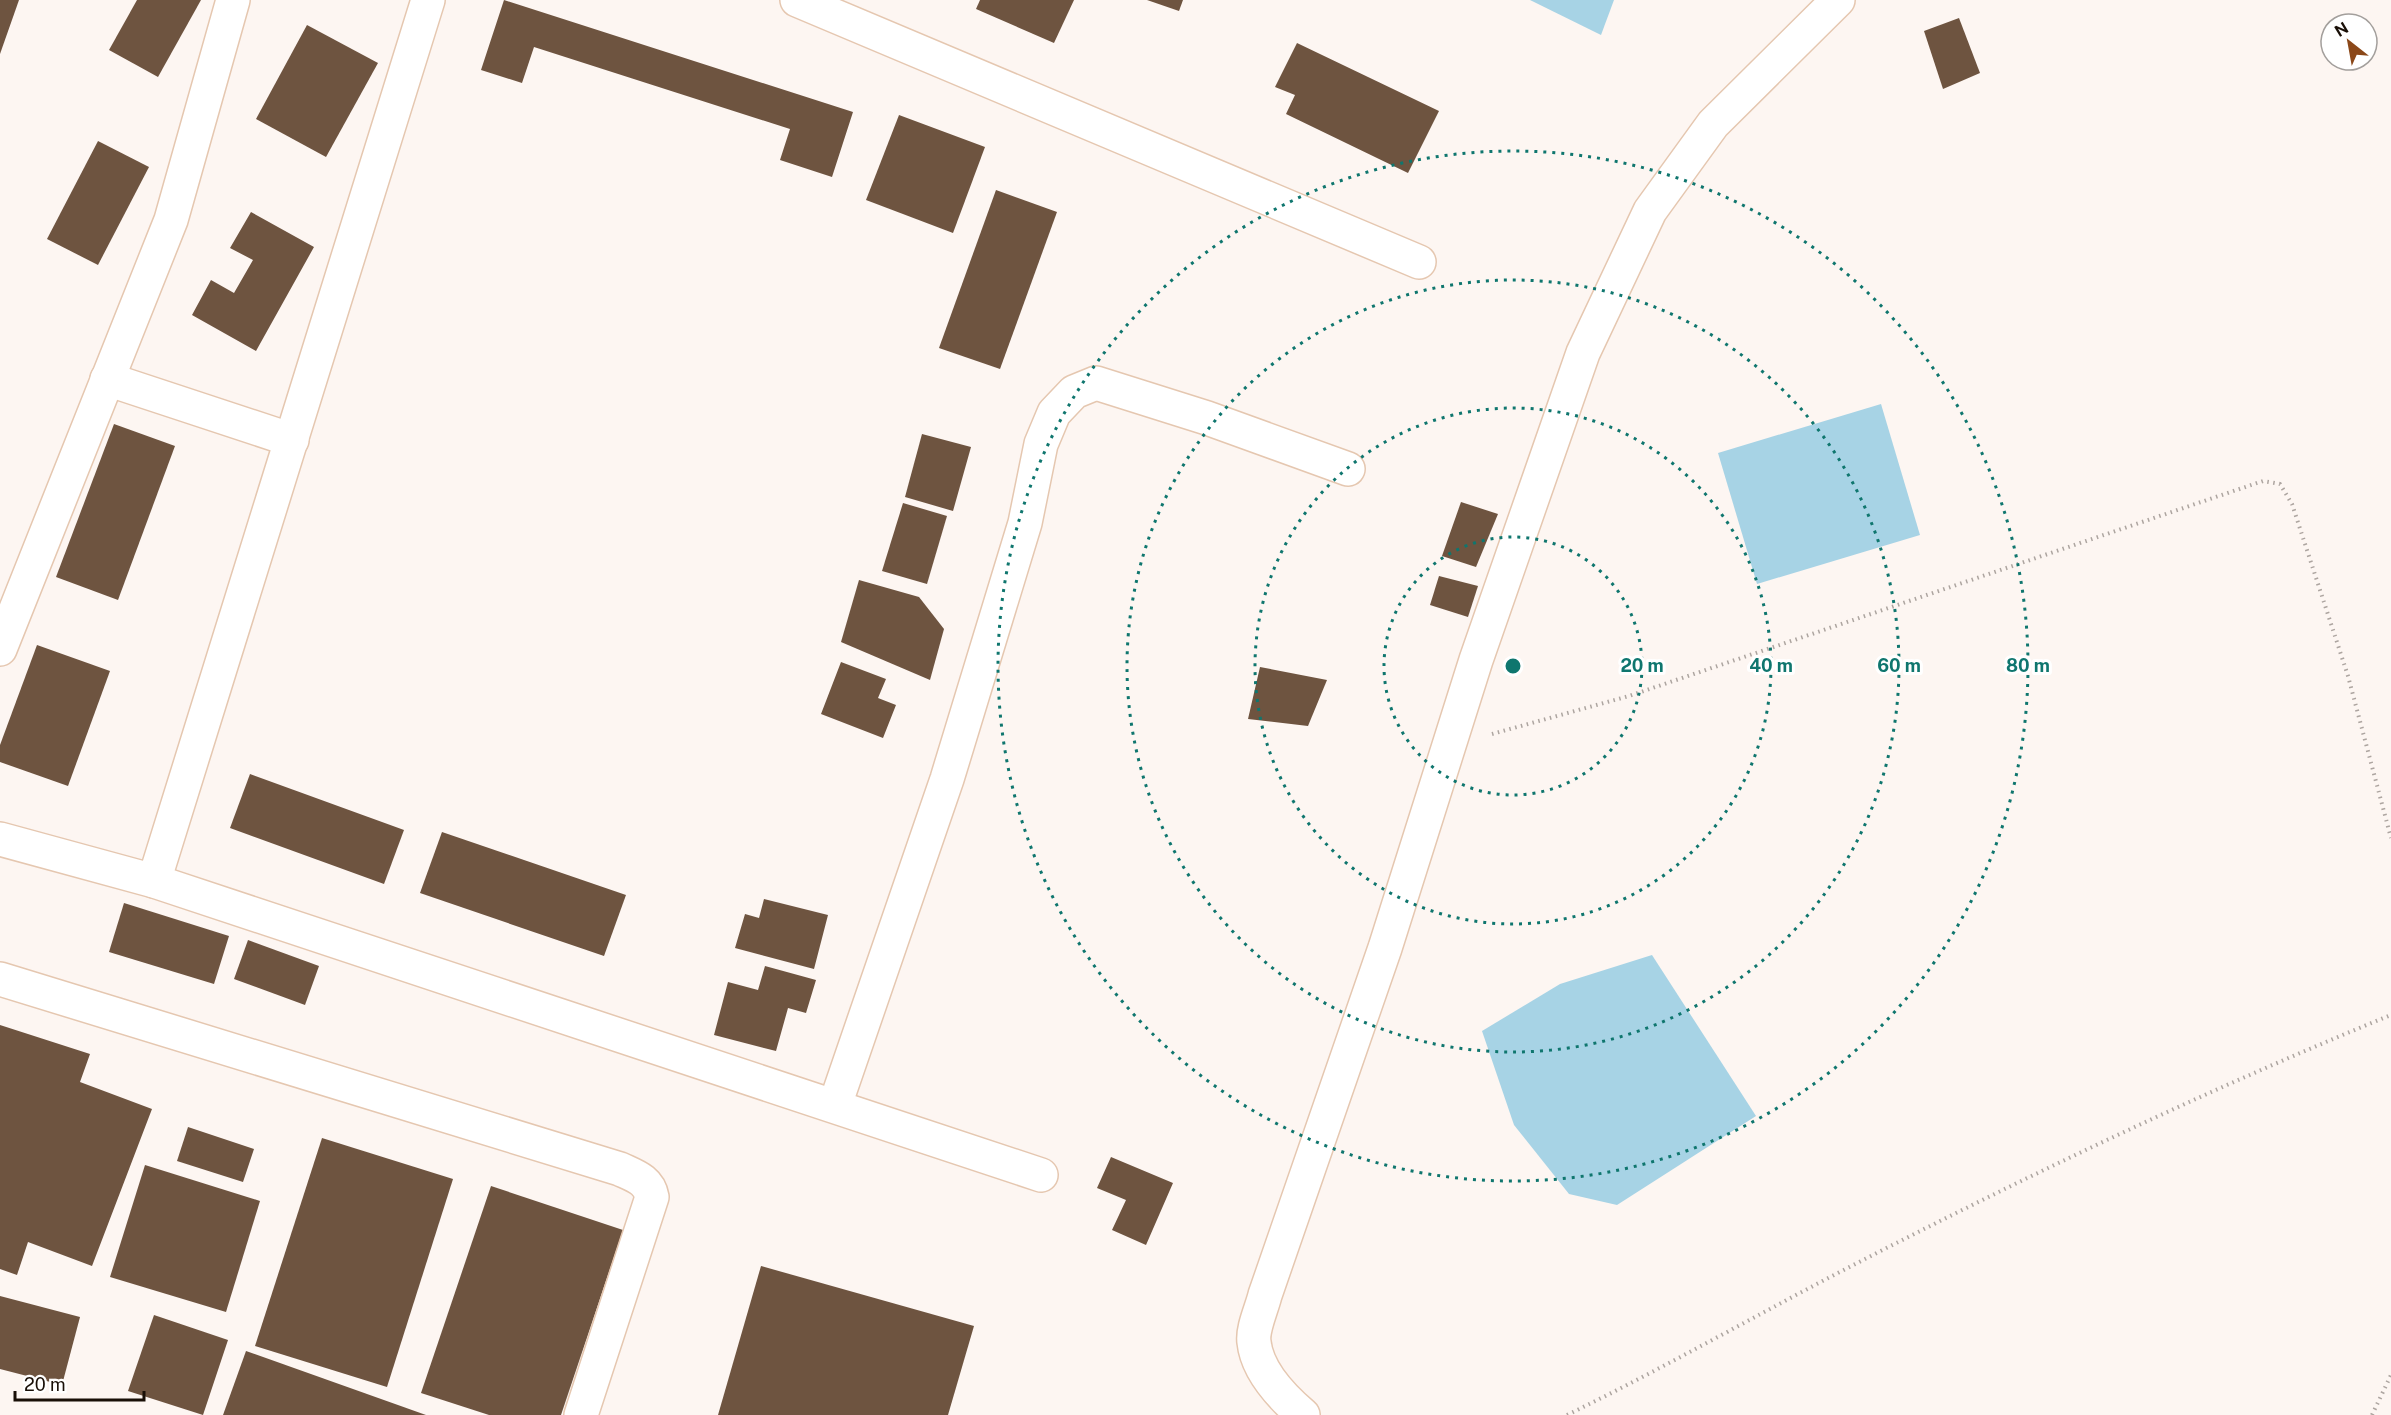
<svg xmlns="http://www.w3.org/2000/svg" width="2391" height="1415" viewBox="0 0 2391 1415" font-family="'Public Sans',sans-serif">
  <rect width="100%" height="100%" fill="#fdf6f2"/>
  <g fill="#a7d3e5">
    <polygon points="1530,0 1614,0 1601,35"/>
    <polygon points="1881,404 1920,535 1757,584 1718,453"/>
    <polygon points="1652,955 1756,1116 1617,1205 1569,1194 1514,1125 1482,1031 1560,984"/>
  </g>
  <g fill="#6e5440">
    <polygon points="0,0 19,0 0,54"/>
    <polygon points="137,0 201,0 158,77 109,50"/>
    <polygon points="504,0 853,112 832,177 780,160 790,129 534,47 522,83 481,70"/>
    <polygon points="980,0 1074,0 1054,43 976,9"/>
    <polygon points="1147,0 1183,0 1179,11"/>
    <polygon points="1959,18 1980,73 1943,89 1924,31"/>
    <polygon points="307,25 378,63 326,157 256,119"/>
    <polygon points="1297,43 1439,111 1408,173 1286,114 1295,95 1275,87"/>
    <polygon points="899,115 985,147 953,233 866,200"/>
    <polygon points="98,141 149,167 98,265 47,239"/>
    <polygon points="996,190 1057,212 1000,369 939,348"/>
    <polygon points="251,212 314,247 256,351 192,315 211,280 234,293 253,260 230,248"/>
    <polygon points="114,424 175,446 118,600 56,577"/>
    <polygon points="922,434 971,447 953,511 905,497"/>
    <polygon points="1461,502 1498,514 1476,567 1442,556"/>
    <polygon points="903,503 947,516 927,584 882,571"/>
    <polygon points="1439,576 1478,586 1468,617 1430,605"/>
    <polygon points="859,580 919,597 944,629 930,680 841,642"/>
    <polygon points="37,645 110,671 68,786 0,762 0,745"/>
    <polygon points="841,662 886,679 878,698 896,705 883,738 821,714"/>
    <polygon points="1260,667 1327,680 1308,726 1248,719"/>
    <polygon points="250,774 404,830 384,884 230,828"/>
    <polygon points="442,832 626,895 604,956 420,893"/>
    <polygon points="764,899 828,915 814,969 735,948 745,914 759,918"/>
    <polygon points="124,903 229,936 214,984 109,952"/>
    <polygon points="248,940 319,966 305,1005 234,979"/>
    <polygon points="765,966 816,980 806,1013 788,1008 776,1051 714,1035 728,982 758,990"/>
    <polygon points="0,1025 90,1054 80,1082 152,1109 92,1266 28,1242 17,1275 0,1269"/>
    <polygon points="188,1127 254,1149 243,1182 177,1161"/>
    <polygon points="322,1138 453,1179 387,1387 255,1346"/>
    <polygon points="1111,1157 1173,1183 1146,1245 1112,1230 1126,1200 1097,1188"/>
    <polygon points="145,1165 260,1201 226,1312 110,1277"/>
    <polygon points="491,1186 623,1230 561,1415 489,1415 421,1393"/>
    <polygon points="761,1266 974,1326 948,1415 718,1415"/>
    <polygon points="0,1296 80,1317 62,1385 0,1369"/>
    <polygon points="154,1315 228,1340 203,1415 128,1391"/>
    <polygon points="246,1351 426,1415 223,1415"/>
  </g>
  <g fill="none" stroke-linecap="round" stroke-linejoin="round">
    <g stroke="#e5c7b0" stroke-width="36">
      <g id="minor">
        <polyline points="797,0 1419,262"/>
        <polyline points="107,379 292,440"/>
        <polyline points="0,649 171,220 233,0"/>
        <polyline points="0,839 154,881 1041,1175"/>
        <polyline points="154,881 428,0"/>
        <path d="M0,979L620,1169C635,1176 649,1180 652,1197L581,1415"/>
        <polyline points="835,1105 947,779 1025,523 1041,444 1054,413 1074,392 1096,383 1207,418 1348,469"/>
        <path d="M1303,1415C1282,1397 1257,1371 1254,1342C1252,1329 1262,1308 1265,1295L1385,948L1476,660L1583,353L1650,211L1713,124L1838,0"/>
      </g>
    </g>
    <g stroke="#ada5a0" stroke-width="4" stroke-dasharray="1.5 4.5" stroke-linecap="butt">
      <polyline points="1492,734 1629,696 2263,481 2280,484 2292,504 2348,676 2391,838"/>
      <path d="M1567,1415C1668,1366 1765,1310 1865,1259C2037,1171 2212,1088 2391,1015"/>
      <polyline points="2372,1415 2391,1375"/>
    </g>
    <use href="#minor" stroke="#fff" stroke-width="33"/>
  </g>
  <g fill="none" stroke="#0f766e" stroke-width="3" stroke-dasharray="3 6">
    <circle cx="1513" cy="666" r="129"/>
    <circle cx="1513" cy="666" r="258"/>
    <circle cx="1513" cy="666" r="386"/>
    <circle cx="1513" cy="666" r="515"/>
  </g>
  <circle cx="1513" cy="666" r="9" fill="#0f766e" stroke="#fff" stroke-width="3"/>
  <g font-size="18" text-anchor="middle" font-weight="bold" fill="#0f766e" stroke="#fff" stroke-width="6" stroke-linejoin="round" paint-order="stroke">
    <text x="1642" y="672">20 m</text>
    <text x="1771" y="672">40 m</text>
    <text x="1899" y="672">60 m</text>
    <text x="2028" y="672">80 m</text>
  </g>
  <g transform="translate(2349 42) rotate(329)"><circle r="28" fill="#ffffff" stroke="#a39f9c" stroke-width="1.5"/>
  <path d="M0-4.5L10 22L0 15L-10 22Z" fill="#8b4819"/>
  <text y="-9" font-size="16" font-weight="bold" text-anchor="middle" fill="#190f07">N</text>
  </g>
  <path d="M15 1391v9h129v-9" fill="none" stroke="#190f07" stroke-width="3"/>
  <text x="24" y="1391" font-size="18" fill="#190f07" stroke="#ffffff" stroke-width="4.5" paint-order="stroke">20 m</text>
</svg>
